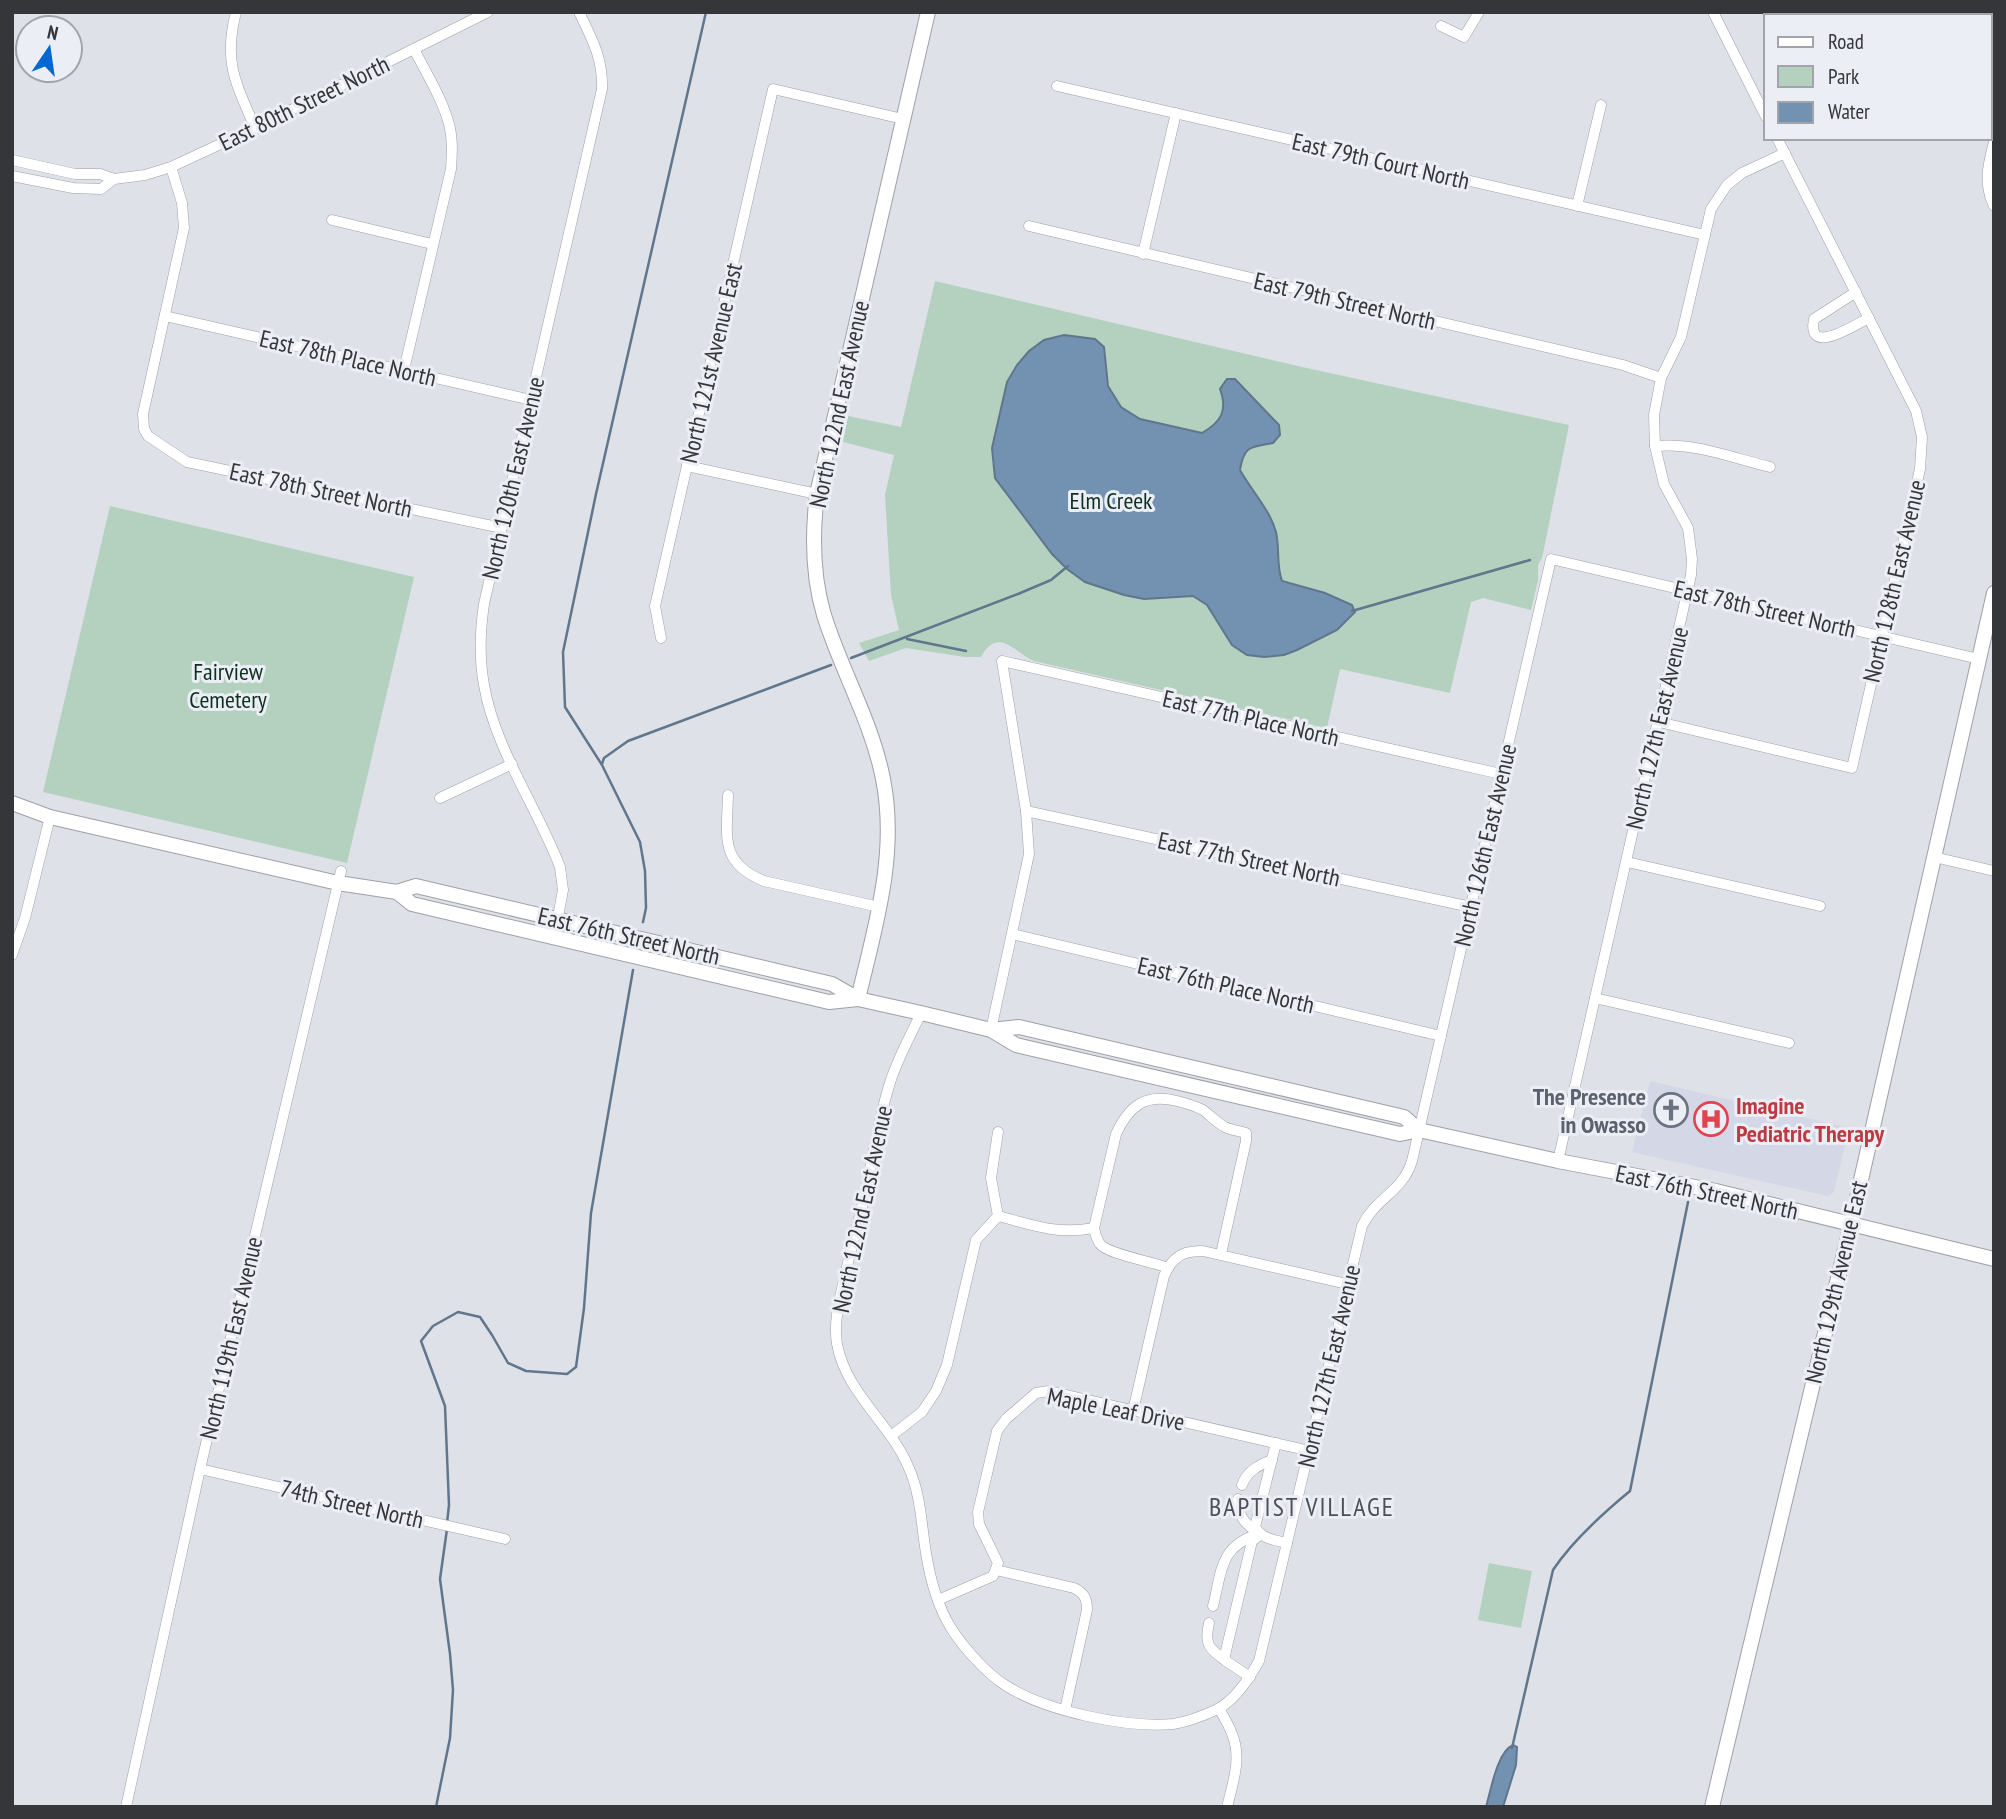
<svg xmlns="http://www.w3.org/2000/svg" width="2006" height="1819" viewBox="0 0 2006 1819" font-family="'PT Sans Narrow',sans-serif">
  <rect width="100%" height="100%" fill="#dfe1e8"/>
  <polygon fill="#d3d7e6" points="1650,1081 1849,1128 1834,1192 1828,1196 1632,1152"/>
  <g fill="#b3d1be">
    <path d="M935,281L1302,367L1569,425L1542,558L1538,565V580L1531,610L1483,598L1471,602L1450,693L1340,669L1327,728L1034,661C1014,652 998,626 981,657H965L906,648L869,661L859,643L899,630L891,595L885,495L894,455L843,442L848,416L901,427Z"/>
    <polygon points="110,506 414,577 347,863 43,792"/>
    <polygon points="1489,1563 1532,1571 1521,1628 1478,1620"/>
  </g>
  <g fill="#7391b0" stroke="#60768c" stroke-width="2">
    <path d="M1064,335L1095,339L1104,347L1108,386L1121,407L1140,419L1202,433C1221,422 1228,411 1220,389L1227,379H1235L1279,425L1280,435L1273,443C1251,447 1244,445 1240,470C1251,490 1270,510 1276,532C1280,549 1276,565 1282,581L1325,593L1352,605L1355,612L1337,630L1297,650L1284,655L1264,657L1247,655L1232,645L1207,605L1193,596L1144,599L1124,595L1085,582L1067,569L1052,554L995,478L992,448L1007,382L1017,365L1029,351L1044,340Z"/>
    <path d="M1513,1745L1517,1747L1516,1765L1503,1807H1486C1491,1790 1497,1752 1513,1745Z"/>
  </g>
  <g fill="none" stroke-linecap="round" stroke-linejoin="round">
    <g stroke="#60768c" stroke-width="2.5">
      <polyline points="1352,611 1530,560"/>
      <polyline points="907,639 966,651"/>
      <polyline points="851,658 1018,594 1051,580 1068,566"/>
      <polyline points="602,764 604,758 628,741 831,665"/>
      <polyline points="643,922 646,908 645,871 640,842 602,765 565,707 563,652 596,494 706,12"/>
      <polyline points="447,1523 449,1505 445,1406 421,1341 433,1326 458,1312 480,1317 492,1335 508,1363 526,1371 567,1374 576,1367 584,1308 591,1213 633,970"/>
      <path d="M1512,1748L1553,1570C1573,1540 1602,1514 1630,1491L1688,1202"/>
      <polyline points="436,1807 450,1738 453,1690 450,1654 440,1579 447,1529"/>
    </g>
    <g stroke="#9ea0a8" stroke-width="11">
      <g id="street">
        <path d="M236,12C223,63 236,83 255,128"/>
        <polyline points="1713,12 1766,117"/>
        <polyline points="1902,12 1904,16"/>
        <polyline points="1441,26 1464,37 1479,12"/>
        <polyline points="1057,86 1705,235"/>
        <polyline points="1990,89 1994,90"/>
        <path d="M1994,142C1988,165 1983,183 1994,206"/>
        <polyline points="12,160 75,174 100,174 114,179"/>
        <polyline points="171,167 182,203 184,228 143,414 144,429 148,436 187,462 502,528"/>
        <polyline points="12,176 73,188 101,189 114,179 145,175 171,167 255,128 488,12"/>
        <polyline points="1577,206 1601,105"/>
        <polyline points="332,220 432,244"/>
        <polyline points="1029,226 1623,365 1661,378"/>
        <polyline points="1143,254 1176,113"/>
        <path d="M1856,292L1814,319C1806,358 1856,324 1869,318"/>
        <polyline points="165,316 531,400"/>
        <path d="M404,370L451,169C452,154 453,139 449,124C442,98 426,73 414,49"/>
        <path d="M1655,446C1693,442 1733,458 1770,467"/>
        <polyline points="687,466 817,494"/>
        <polyline points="661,638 655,606 773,89 903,119"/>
        <polyline points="1659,722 1852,768 1920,469 1922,437 1916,411 1777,138"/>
        <path d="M728,795C727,836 719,863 764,881L879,907"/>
        <polyline points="440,798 512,764"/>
        <polyline points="1026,811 1471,907"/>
        <polyline points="1934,857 1994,871"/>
        <polyline points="1627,862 1820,906"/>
        <polyline points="1012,934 1441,1036"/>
        <path d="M554,938L563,890L560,867C537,807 495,749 484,685C479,658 480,631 484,604L602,89C603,58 592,39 579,12"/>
        <polyline points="12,955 25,918 50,817"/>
        <polyline points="1595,998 1789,1043"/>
        <path d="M921,1013C910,1037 896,1061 889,1086C878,1121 873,1158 865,1194C859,1220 852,1245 846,1271C841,1294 833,1320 837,1344C846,1393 889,1422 908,1466C921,1494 921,1523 926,1553C930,1578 938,1607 951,1628C963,1647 986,1673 1005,1685C1045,1711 1125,1728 1173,1724C1187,1722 1205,1715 1218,1709C1236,1699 1249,1679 1259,1661L1362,1226C1376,1197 1402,1193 1412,1161L1551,559L1979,659"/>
        <polyline points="991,1030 1029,854 1026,811 1002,661 1501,774"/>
        <polyline points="1558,1161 1691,575 1692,559 1688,528 1664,484 1655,446 1654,415 1661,378 1681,337 1711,209 1727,185 1742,173 1785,153"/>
        <path d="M998,1216C1033,1225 1057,1235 1094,1228C1095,1233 1097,1240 1100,1244C1107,1254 1154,1262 1168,1268C1177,1254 1186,1251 1203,1251L1347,1284"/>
        <path d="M1094,1228L1116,1134C1129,1106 1145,1093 1177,1101C1185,1103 1195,1106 1203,1110C1210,1115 1217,1123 1225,1127C1231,1130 1239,1131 1246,1133V1141L1221,1254"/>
        <polyline points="1133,1411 1164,1276 1168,1268"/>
        <polyline points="891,1436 922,1412 936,1391 947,1365 976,1240 998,1216 991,1178 998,1132"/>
        <path d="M1276,1443L1255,1527C1262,1539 1274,1540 1287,1543"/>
        <polyline points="200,1469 505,1539"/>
        <path d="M1242,1485C1247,1471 1259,1465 1272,1460"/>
        <path d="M1238,1499C1237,1517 1247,1525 1260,1535L1252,1541L1225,1655L1226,1661L1250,1677"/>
        <path d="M996,1570L1074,1588C1084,1593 1087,1598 1087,1610L1065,1710"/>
        <polyline points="938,1600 993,1576 998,1563 979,1524 978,1512 997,1431 1006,1419 1036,1393 1049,1391 1310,1451"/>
        <path d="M1213,1606C1222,1571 1219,1547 1258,1534"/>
        <path d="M1209,1623C1204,1645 1209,1648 1226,1661"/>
        <path d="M1219,1708C1223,1716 1229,1725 1232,1734C1242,1757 1233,1783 1227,1807"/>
        <polyline points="126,1807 200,1469 341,871"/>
      </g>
    </g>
    <g stroke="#9ea0a8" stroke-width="16">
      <g id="secondary">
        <polyline points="12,803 50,817 338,883 397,892 416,886 832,984 858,999 921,1013 991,1030 1019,1027 1404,1117 1419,1130"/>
        <polyline points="397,892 412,904 829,1002 858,999"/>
        <path d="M858,999C875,927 898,854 883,779C872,722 841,670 824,615C812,575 812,535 817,494L928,12"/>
        <polyline points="991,1030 1016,1045 1400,1134 1419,1130 1558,1161 1716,1191 1994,1259"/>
        <polyline points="1712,1807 1851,1224 1994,593"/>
      </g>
    </g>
    <use href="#street" stroke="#fff" stroke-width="10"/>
    <use href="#secondary" stroke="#fff" stroke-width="14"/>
  </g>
  <defs>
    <g id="church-ring" transform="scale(1.75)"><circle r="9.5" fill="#eceef6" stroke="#6b7280" stroke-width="1.5"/><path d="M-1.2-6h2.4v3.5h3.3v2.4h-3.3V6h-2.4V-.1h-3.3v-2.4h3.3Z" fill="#6b7280"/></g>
    <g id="hospital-ring" transform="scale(1.75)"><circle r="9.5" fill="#eceef6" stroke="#e0444e" stroke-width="1.5"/><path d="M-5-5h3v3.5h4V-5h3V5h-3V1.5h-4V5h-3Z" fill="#e0444e"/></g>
  </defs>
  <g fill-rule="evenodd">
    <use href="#church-ring" x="1671" y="1110"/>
    <use href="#hospital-ring" x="1711" y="1119"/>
  </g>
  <g text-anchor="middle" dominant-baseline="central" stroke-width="6" stroke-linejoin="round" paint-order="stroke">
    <g font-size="24" fill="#353639" stroke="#eceef6">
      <text transform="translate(304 103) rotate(-26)">East 80th Street North</text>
      <text transform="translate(1381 161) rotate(13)">East 79th Court North</text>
      <text transform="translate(1345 301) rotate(13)">East 79th Street North</text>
      <text transform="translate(348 358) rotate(13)">East 78th Place North</text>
      <text transform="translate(711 363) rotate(-77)">North 121st Avenue East</text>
      <text transform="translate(839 404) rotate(-78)">North 122nd East Avenue</text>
      <text transform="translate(513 478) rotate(-77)">North 120th East Avenue</text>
      <text transform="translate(321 490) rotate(12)">East 78th Street North</text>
      <text transform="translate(1894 581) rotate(-77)">North 128th East Avenue</text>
      <text transform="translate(1765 609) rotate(13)">East 78th Street North</text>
      <text transform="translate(1251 718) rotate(13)">East 77th Place North</text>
      <text transform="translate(1657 728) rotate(-77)">North 127th East Avenue</text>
      <text transform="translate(1485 845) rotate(-77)">North 126th East Avenue</text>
      <text transform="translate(1249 859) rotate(12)">East 77th Street North</text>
      <text transform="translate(629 936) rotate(13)">East 76th Street North</text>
      <text transform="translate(1226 985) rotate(13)">East 76th Place North</text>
      <text transform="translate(1707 1192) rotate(12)">East 76th Street North</text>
      <text transform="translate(862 1209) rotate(-78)">North 122nd East Avenue</text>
      <text transform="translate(1836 1282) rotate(-77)">North 129th Avenue East</text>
      <text transform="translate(231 1338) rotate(-77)">North 119th East Avenue</text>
      <text transform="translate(1329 1366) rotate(-77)">North 127th East Avenue</text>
      <text transform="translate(1116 1409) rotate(11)">Maple Leaf Drive</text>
      <text transform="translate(352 1504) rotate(13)">74th Street North</text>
    </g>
    <g font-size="24" fill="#0e311f" stroke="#eceef6">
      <text x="1111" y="500">Elm Creek</text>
      <text x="228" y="671">Fairview<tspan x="228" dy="28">Cemetery</tspan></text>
    </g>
    <g font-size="24" font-weight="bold" fill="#5b616d" stroke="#eceef6" text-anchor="end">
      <text x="1646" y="1096">The Presence<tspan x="1646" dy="28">in Owasso</tspan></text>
    </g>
    <g font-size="24" font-weight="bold" fill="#be3a42" stroke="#eceef6" text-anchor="start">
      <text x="1736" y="1105">Imagine<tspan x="1736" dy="28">Pediatric Therapy</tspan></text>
    </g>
    <g font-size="26" letter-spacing="2" fill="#4f5057" stroke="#eceef6">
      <text x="1302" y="1506">BAPTIST VILLAGE</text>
    </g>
  </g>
  <rect width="2006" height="1819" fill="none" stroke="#353639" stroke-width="28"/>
  <rect x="1764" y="14" width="228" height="126" fill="#eceef6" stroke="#a3a4aa" stroke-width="2"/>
  <rect x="1778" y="37" width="35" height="10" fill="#ffffff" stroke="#a3a4aa" stroke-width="2"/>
  <text x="1828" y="49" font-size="21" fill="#353639">Road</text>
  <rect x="1778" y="66" width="35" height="21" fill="#b3d1be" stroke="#a3a4aa" stroke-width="2"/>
  <text x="1828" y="84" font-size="21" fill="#353639">Park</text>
  <rect x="1778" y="102" width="35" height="21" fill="#7391b0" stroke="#a3a4aa" stroke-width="2"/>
  <text x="1828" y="119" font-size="21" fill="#353639">Water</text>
  <g transform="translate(49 49) rotate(13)"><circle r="33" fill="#eceef6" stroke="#a3a4aa" stroke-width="2"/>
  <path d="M0-5L12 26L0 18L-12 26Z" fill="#0068d0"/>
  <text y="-10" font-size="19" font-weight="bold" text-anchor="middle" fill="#353639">N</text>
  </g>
</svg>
